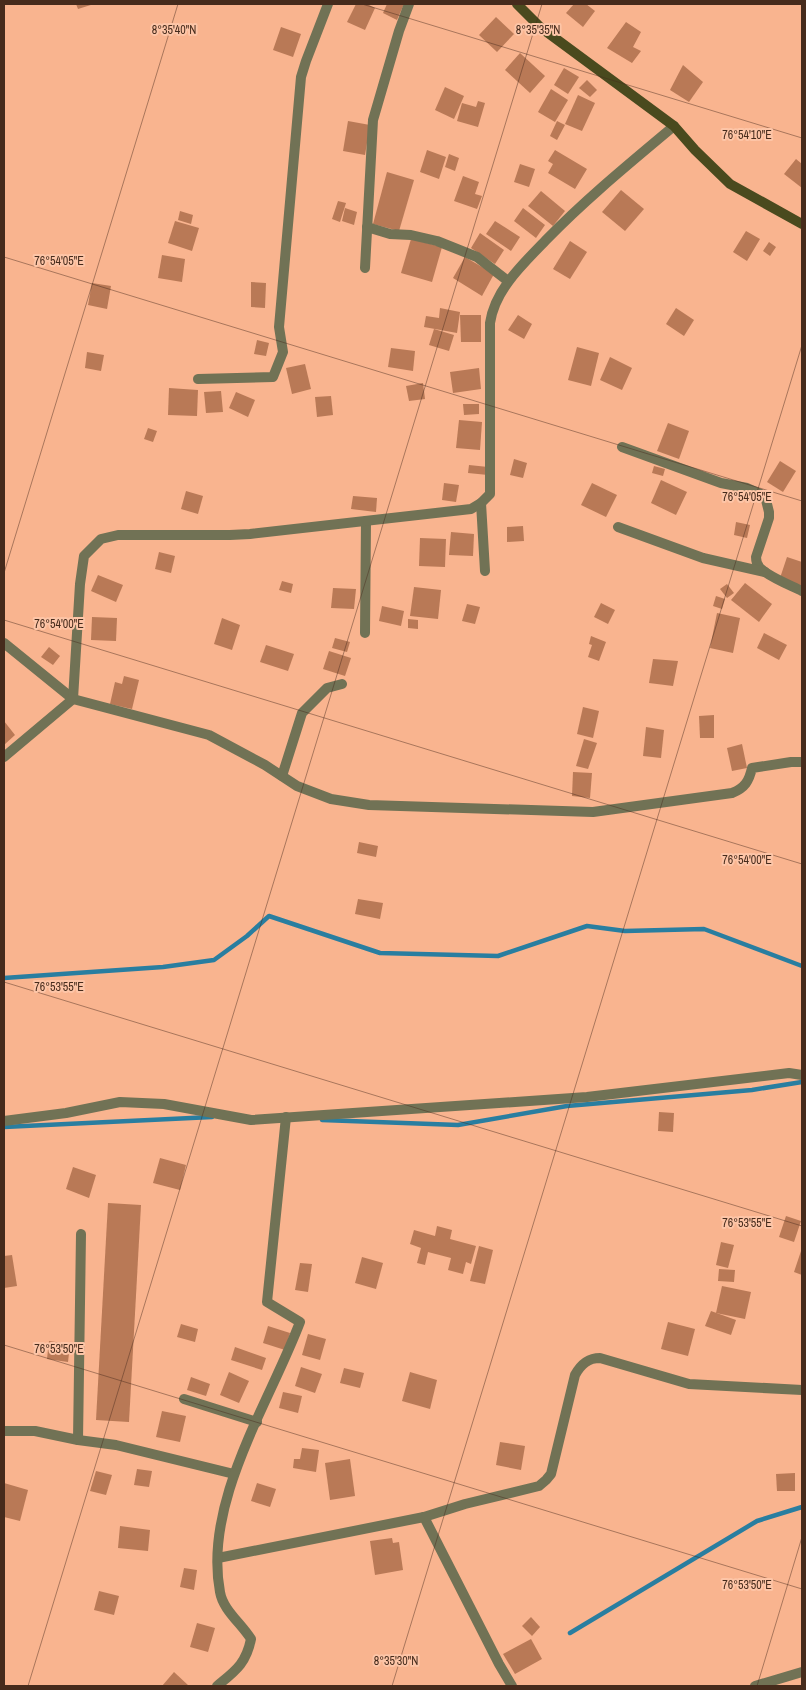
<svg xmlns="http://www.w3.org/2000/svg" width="806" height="1690" viewBox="0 0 806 1690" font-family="'Archivo Narrow',sans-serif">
  <rect width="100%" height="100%" fill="#f9b48f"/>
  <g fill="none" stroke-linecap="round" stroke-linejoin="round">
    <g stroke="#297ea0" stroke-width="4.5">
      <polyline points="4,978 163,967 214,960 247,936 269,916 380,953 498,956 587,926 625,931 704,929 802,966"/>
      <polyline points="322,1120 458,1125 567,1106 752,1090 802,1082"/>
      <polyline points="4,1127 212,1117"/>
      <polyline points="570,1633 757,1521 802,1507"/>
    </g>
  </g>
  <g fill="#b97956">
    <polygon points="76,4 94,4 78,9"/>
    <polygon points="356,4 367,4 375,8 365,30 347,22"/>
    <polygon points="387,4 404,4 397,20 383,13"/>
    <polygon points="574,4 586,4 595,11 583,27 566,13"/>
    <polygon points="496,17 514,34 497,52 479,35"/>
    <polygon points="626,22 641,32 633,47 641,51 632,63 607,48"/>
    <polygon points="281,27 301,34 293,57 273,50"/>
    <polygon points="520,53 545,76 530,93 505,70"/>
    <polygon points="683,65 703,82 689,102 670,90"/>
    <polygon points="564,68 579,77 568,94 554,85"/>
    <polygon points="587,80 597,90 590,97 579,88"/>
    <polygon points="445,87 464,96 454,119 435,110"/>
    <polygon points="551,89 568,100 555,122 538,112"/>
    <polygon points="578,95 595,103 582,131 565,124"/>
    <polygon points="478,101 485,103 478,127 457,121 462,103 476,107"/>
    <polygon points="348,121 370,125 365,155 343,151"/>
    <polygon points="557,121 565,125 557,140 550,136"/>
    <polygon points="427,150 446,157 439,179 420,172"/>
    <polygon points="555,150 587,169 575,189 548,173 553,164 548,161"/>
    <polygon points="449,154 459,158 455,171 445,167"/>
    <polygon points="796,159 802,164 802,188 784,174"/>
    <polygon points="520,164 535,169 529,187 514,182"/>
    <polygon points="387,172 414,180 399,231 373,224"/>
    <polygon points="463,176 479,182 475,194 482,196 477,209 454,201"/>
    <polygon points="621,190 644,209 625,231 602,212"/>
    <polygon points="541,191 565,211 553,226 528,206"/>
    <polygon points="338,201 346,203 340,222 332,219"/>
    <polygon points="345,208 357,212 354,225 342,221"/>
    <polygon points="523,208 545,225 536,238 514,221"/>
    <polygon points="180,211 193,215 191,224 178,220"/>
    <polygon points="175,221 199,228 192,251 168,243"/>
    <polygon points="495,221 520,237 511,251 486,234"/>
    <polygon points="746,231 760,239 747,261 733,252"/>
    <polygon points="480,233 504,250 495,264 471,248"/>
    <polygon points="411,239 442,247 432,282 401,273"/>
    <polygon points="570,241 587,252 570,279 553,269"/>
    <polygon points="769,242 776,247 770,256 763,251"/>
    <polygon points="162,255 185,259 182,282 158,278"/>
    <polygon points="465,257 494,274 482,296 453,278"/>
    <polygon points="251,282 266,283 265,308 251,307"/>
    <polygon points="92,283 111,286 107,309 88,305"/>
    <polygon points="440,308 460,312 457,333 424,327 426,316 439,318"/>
    <polygon points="676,308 694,320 684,336 666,324"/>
    <polygon points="460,315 481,315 481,342 461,342"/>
    <polygon points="518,315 532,324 524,339 508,330"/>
    <polygon points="434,329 454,335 449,351 429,345"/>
    <polygon points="257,340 269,343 266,356 254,354"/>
    <polygon points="577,347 599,353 591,386 568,380"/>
    <polygon points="391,348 415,351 413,371 388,367"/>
    <polygon points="87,352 104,355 101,371 85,368"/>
    <polygon points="610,357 632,368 622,390 600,380"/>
    <polygon points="305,364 311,389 292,394 286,368"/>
    <polygon points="479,368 481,389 453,393 450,372"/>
    <polygon points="423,383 425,399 409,401 406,386"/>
    <polygon points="169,388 198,390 197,416 168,415"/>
    <polygon points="221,391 223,412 206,413 204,392"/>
    <polygon points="236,392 255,400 248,417 229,408"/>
    <polygon points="331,396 333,415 317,417 315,397"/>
    <polygon points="463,404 479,404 479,414 464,415"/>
    <polygon points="459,420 482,422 480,450 456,448"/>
    <polygon points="668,423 689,431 679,459 657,451"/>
    <polygon points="148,428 157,431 153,442 144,439"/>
    <polygon points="514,459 527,463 523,478 510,475"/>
    <polygon points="780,461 796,471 783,492 767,482"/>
    <polygon points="469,465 488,467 488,475 468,473"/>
    <polygon points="654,466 665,469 663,476 652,473"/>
    <polygon points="661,480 687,492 676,515 651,503"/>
    <polygon points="444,483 459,485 456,502 442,500"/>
    <polygon points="592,483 617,495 606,517 581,505"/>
    <polygon points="186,491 203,496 198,514 181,509"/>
    <polygon points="353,496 377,498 376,512 351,509"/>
    <polygon points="736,522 750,525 747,538 734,535"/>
    <polygon points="523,526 524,541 507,542 507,527"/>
    <polygon points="451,532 474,534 473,556 449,555"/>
    <polygon points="420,538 446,539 445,567 419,566"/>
    <polygon points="159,552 175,556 171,573 155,569"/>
    <polygon points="787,557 802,562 802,586 780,578"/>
    <polygon points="98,575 123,585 116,602 91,591"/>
    <polygon points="282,581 293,584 291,593 279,590"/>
    <polygon points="745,583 772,604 759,622 731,600"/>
    <polygon points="727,584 734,593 727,598 720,589"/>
    <polygon points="414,587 441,590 438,619 410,616"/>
    <polygon points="333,588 356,589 354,609 331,608"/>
    <polygon points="716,596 725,599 722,609 713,606"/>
    <polygon points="601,603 615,610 608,624 594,617"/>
    <polygon points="467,604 480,607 475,624 462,621"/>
    <polygon points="382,606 404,611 401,626 379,621"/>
    <polygon points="717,613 740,618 733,653 710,648"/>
    <polygon points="92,617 117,618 116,641 91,640"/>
    <polygon points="222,618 240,625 232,650 214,644"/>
    <polygon points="408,619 418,620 418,629 408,628"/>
    <polygon points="764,633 787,645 779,660 757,648"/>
    <polygon points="591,636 606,642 599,661 588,657 592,645 589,644"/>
    <polygon points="335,638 350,642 347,652 332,648"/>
    <polygon points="266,645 294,654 288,671 260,662"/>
    <polygon points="49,647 60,656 53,665 41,657"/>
    <polygon points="329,651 351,658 345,676 323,669"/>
    <polygon points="653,659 678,661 673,686 649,683"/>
    <polygon points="124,676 139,680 132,709 110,704 115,682 122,684"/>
    <polygon points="583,707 599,711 593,738 577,734"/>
    <polygon points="714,715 714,738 700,738 699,716"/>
    <polygon points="4,721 15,735 4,745"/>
    <polygon points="646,727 664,730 661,758 643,756"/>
    <polygon points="584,739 597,743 588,769 576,766"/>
    <polygon points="742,744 747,768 732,771 727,748"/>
    <polygon points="573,772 592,773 590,798 572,796"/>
    <polygon points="359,842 378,846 376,857 357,853"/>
    <polygon points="358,899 383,903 380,919 355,914"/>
    <polygon points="659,1112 674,1113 673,1132 658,1131"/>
    <polygon points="160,1158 186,1165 180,1190 153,1183"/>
    <polygon points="73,1167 96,1175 89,1198 66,1189"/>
    <polygon points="108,1203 141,1205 129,1422 96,1420"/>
    <polygon points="786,1216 801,1221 794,1242 779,1237"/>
    <polygon points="437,1226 452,1230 450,1239 476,1246 471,1264 466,1262 463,1274 448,1270 451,1258 428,1252 425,1265 417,1263 421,1248 410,1244 414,1230 435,1236"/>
    <polygon points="721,1242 734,1245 728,1268 716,1265"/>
    <polygon points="479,1246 493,1250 485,1284 470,1281"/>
    <polygon points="802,1248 802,1275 794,1272"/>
    <polygon points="12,1255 17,1286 4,1288 4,1256"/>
    <polygon points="362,1257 383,1263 376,1289 355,1283"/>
    <polygon points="300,1263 312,1264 308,1292 295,1290"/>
    <polygon points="719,1269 735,1270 734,1282 718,1281"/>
    <polygon points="722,1286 751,1292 745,1319 716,1313"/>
    <polygon points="711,1311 736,1320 731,1335 705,1326"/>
    <polygon points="668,1322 695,1329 688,1356 661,1349"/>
    <polygon points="181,1324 198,1329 195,1342 177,1337"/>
    <polygon points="268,1326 290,1333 285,1350 263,1343"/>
    <polygon points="308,1334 326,1339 320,1360 302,1355"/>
    <polygon points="49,1341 70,1344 68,1362 47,1359"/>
    <polygon points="235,1347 266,1358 262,1370 231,1360"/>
    <polygon points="301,1367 322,1374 315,1393 295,1386"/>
    <polygon points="344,1368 364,1373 360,1388 340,1383"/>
    <polygon points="229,1372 249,1381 239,1403 220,1395"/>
    <polygon points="410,1372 437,1380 430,1409 402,1401"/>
    <polygon points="191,1377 210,1384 206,1396 187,1390"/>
    <polygon points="283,1392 302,1396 298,1413 279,1408"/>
    <polygon points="162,1411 186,1416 180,1442 156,1437"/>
    <polygon points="500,1442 525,1446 521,1470 496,1465"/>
    <polygon points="302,1448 319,1450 316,1472 293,1468 294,1459 300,1459"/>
    <polygon points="350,1459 355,1496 330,1500 325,1463"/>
    <polygon points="137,1469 152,1471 149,1487 134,1485"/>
    <polygon points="96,1471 112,1475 106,1495 90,1491"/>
    <polygon points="795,1473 795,1491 777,1491 776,1474"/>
    <polygon points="4,1483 28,1490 20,1521 4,1517"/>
    <polygon points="257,1483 276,1489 270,1507 251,1501"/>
    <polygon points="120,1526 150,1530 148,1551 118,1548"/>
    <polygon points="392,1538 393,1543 399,1542 403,1570 375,1575 370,1541"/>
    <polygon points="184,1568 197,1570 194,1590 180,1587"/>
    <polygon points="99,1591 119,1596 114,1615 94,1610"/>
    <polygon points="531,1617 540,1627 532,1636 522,1626"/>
    <polygon points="197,1623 215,1628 208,1652 190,1647"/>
    <polygon points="531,1639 542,1659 515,1674 503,1654"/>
    <polygon points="174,1672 189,1686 162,1686"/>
  </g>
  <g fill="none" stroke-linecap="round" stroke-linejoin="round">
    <g stroke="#717255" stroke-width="10">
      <polyline points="367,227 390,234 411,235 437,241 477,257 508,281"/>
      <polyline points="365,268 373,120 399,31 409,4"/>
      <polyline points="198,379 273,377 283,352 279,327 301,77 306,61 328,4"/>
      <path d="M622,447L721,483L747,488L765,496L769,512V518L756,557C756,561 757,565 760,568C769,577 790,585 802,591"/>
      <polyline points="481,503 485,571"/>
      <polyline points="618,527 703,558 765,572"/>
      <polyline points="365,633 366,521"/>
      <path d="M4,643L73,699L209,735L265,765L297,786L331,799L369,805L593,812L732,793C745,788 749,781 752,768L791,762H802"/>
      <path d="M4,757L73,699L80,584L84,556L101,539L118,535H230L250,534L471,509L481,503L490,494V323C495,289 524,263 547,239C587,198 630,163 674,126"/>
      <polyline points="282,776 302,713 327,688 342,684"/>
      <polyline points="4,1121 66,1113 120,1102 164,1104 251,1120 587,1097 789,1073 802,1075"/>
      <polyline points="184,1399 257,1422"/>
      <polyline points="4,1431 35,1431 78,1440 116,1445 234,1474"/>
      <polyline points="78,1440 81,1234"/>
      <polyline points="424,1517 499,1664 512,1686"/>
      <path d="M218,1558L424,1517L465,1504L539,1486L546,1480L551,1474L575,1375C581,1364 588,1358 600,1358L689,1384L802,1390"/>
      <path d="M217,1686C235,1671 246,1664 251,1639C241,1623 223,1610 220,1592C203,1502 269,1404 300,1322L267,1302L286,1117"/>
      <polyline points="755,1686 802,1672"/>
    </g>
    <polyline stroke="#4a4a1e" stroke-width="10" points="517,4 540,27 674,126 695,150 730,184 802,224"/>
  </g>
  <path fill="none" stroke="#462b1c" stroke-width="1" stroke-opacity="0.45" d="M362,4L802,138M4,257L802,501M4,573L178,4M4,620L802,864M4,982L802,1226M4,1345L802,1589M28,1686L542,4M392,1686L802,345M757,1686L802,1537"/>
  <g font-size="12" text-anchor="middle" fill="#462b1c" stroke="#fdc5a7" stroke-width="4" stroke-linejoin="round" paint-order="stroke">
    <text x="174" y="34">8°35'40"N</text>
    <text x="538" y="34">8°35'35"N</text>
    <text x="747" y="139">76°54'10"E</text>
    <text x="59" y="265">76°54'05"E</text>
    <text x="747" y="501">76°54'05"E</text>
    <text x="59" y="628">76°54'00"E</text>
    <text x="747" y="864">76°54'00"E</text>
    <text x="59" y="991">76°53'55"E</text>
    <text x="747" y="1227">76°53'55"E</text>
    <text x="59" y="1353">76°53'50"E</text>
    <text x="747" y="1589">76°53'50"E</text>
    <text x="396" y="1665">8°35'30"N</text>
  </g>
  <rect width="806" height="1690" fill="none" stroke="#462b1c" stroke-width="10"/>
</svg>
